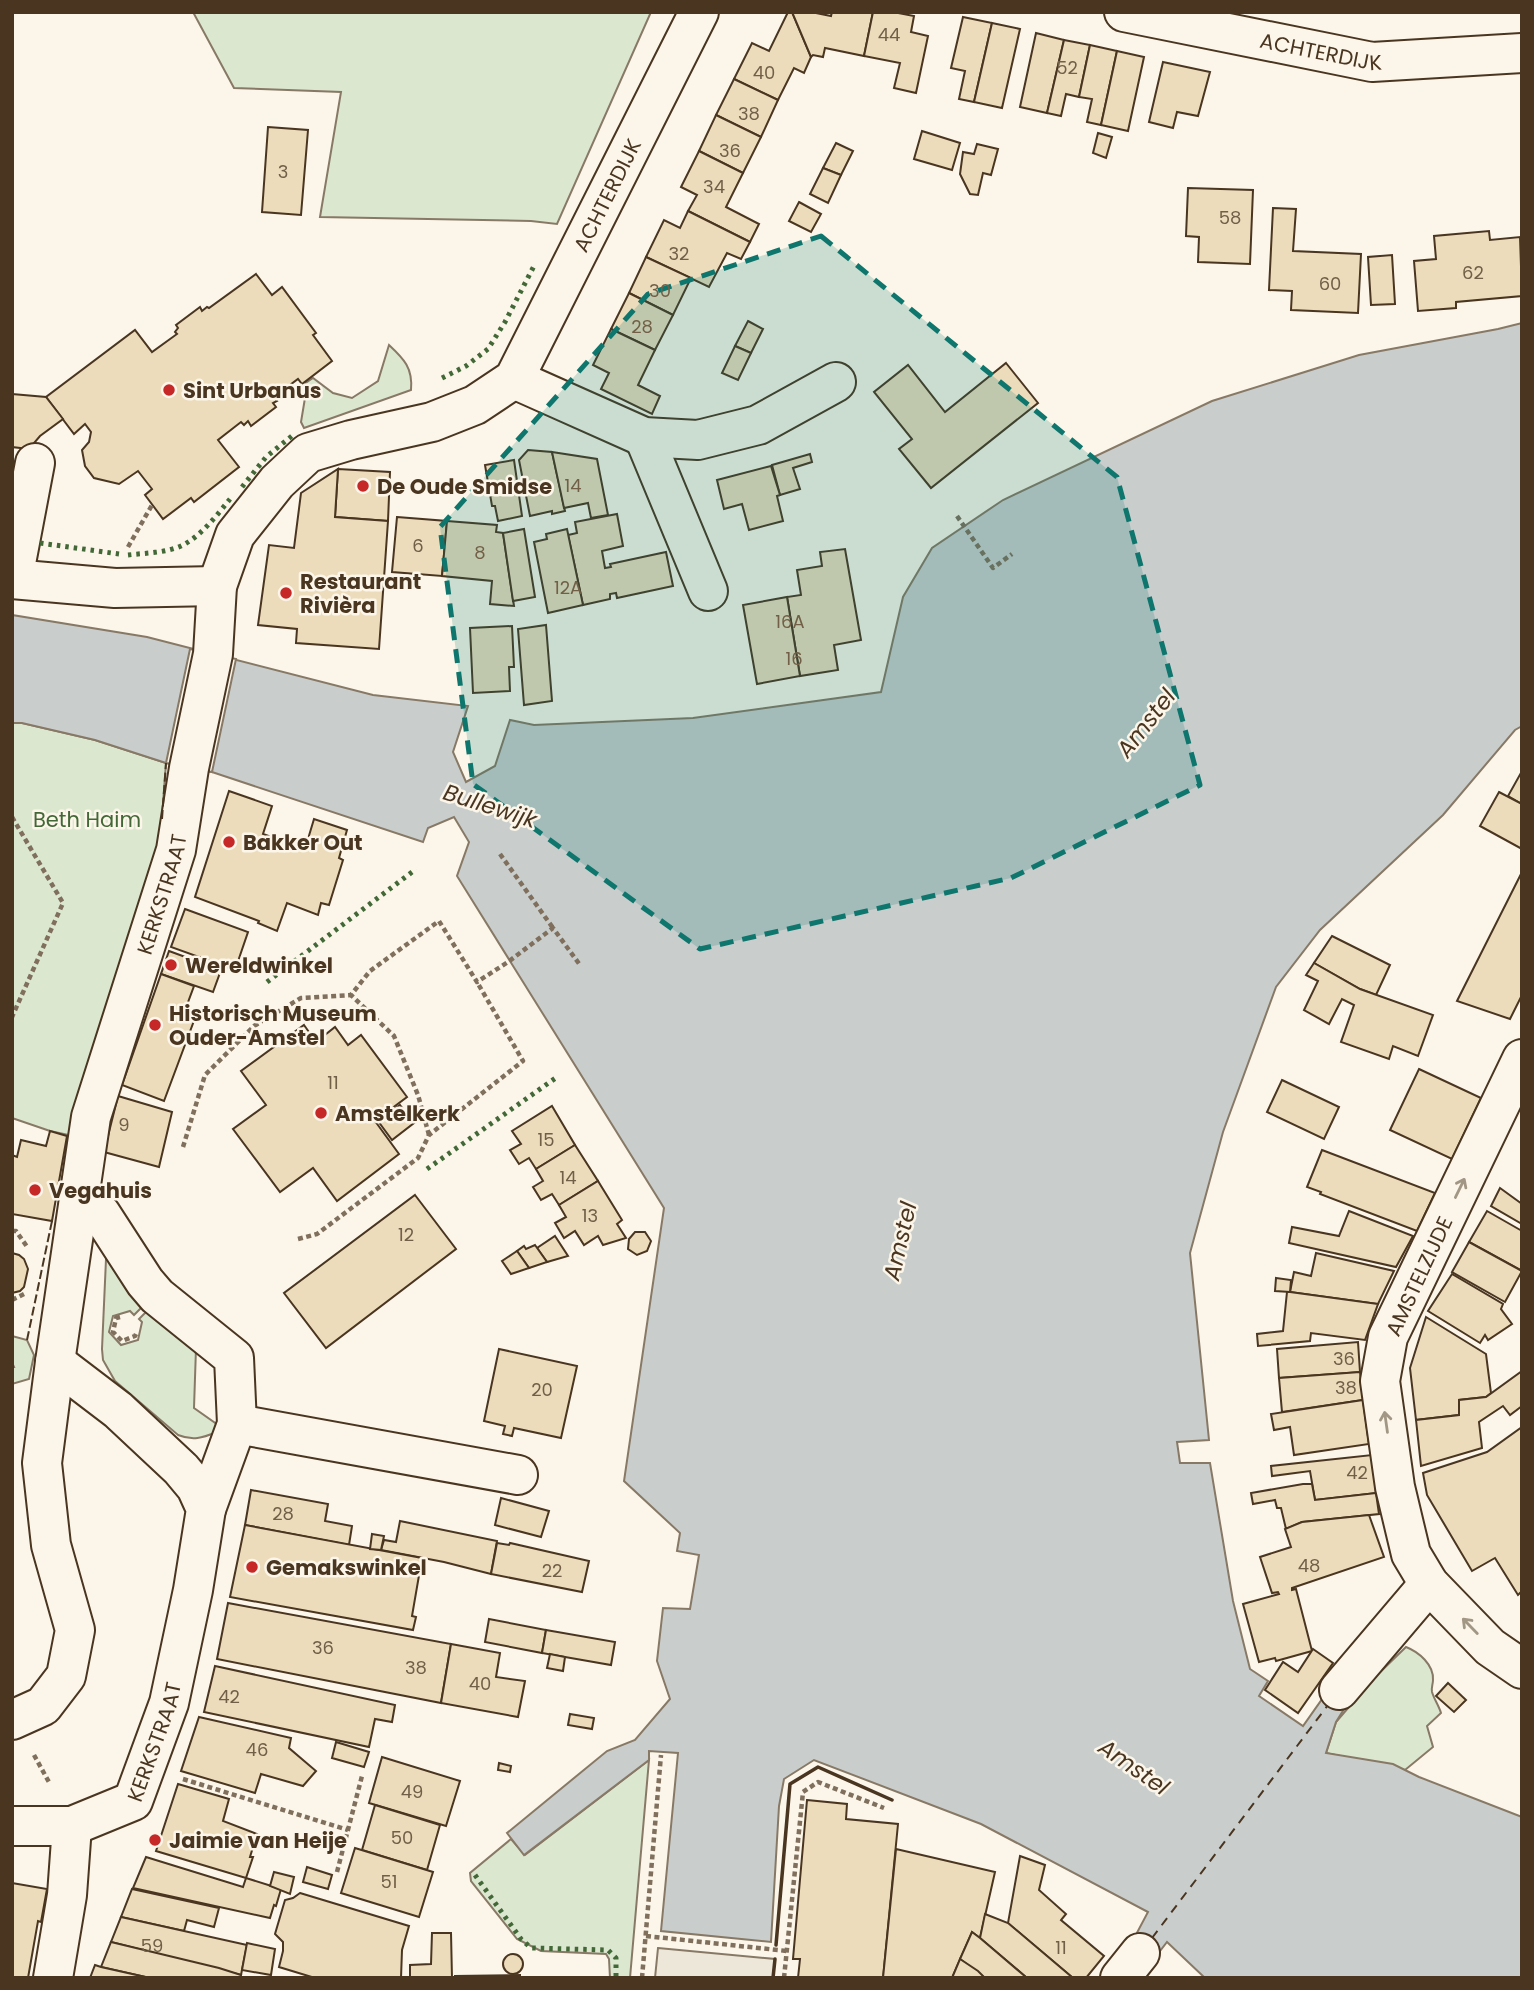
<svg xmlns="http://www.w3.org/2000/svg" width="1534" height="1990" viewBox="0 0 1534 1990" font-family="Poppins,sans-serif">
  <rect width="100%" height="100%" fill="#fbf6e9"/>
  <g fill="#dce7d0" stroke="#887966" stroke-width="2">
    <polygon points="193,12 651,12 557,224 531,221 320,217 341,92 234,88"/>
    <path d="M389,345C404,359 413,368 411,390L304,428L301,422L305,398L301,386L313,378L333,393L352,398L378,381Z"/>
    <polygon points="12,723 22,723 95,740 166,763 160,844 73,1136 50,1131 12,1118"/>
    <path d="M107,1237L151,1298L134,1315L130,1311L113,1316L109,1332L121,1345L138,1340L142,1322L139,1319L156,1302L196,1348L194,1408L218,1425L217,1432C202,1438 193,1441 178,1435L115,1381L103,1360L102,1349Z"/>
    <polygon points="12,1336 27,1340 34,1355 29,1379 12,1384 12,1367 14,1367 12,1362"/>
    <path d="M1406,1647C1419,1652 1434,1665 1433,1680C1433,1684 1431,1688 1432,1692C1434,1699 1439,1706 1441,1713L1427,1726L1433,1747L1405,1770L1326,1753L1336,1722L1373,1679Z"/>
    <polygon points="649,1760 630,1978 610,1978 609,1959 606,1954 541,1951 517,1939 471,1881 470,1873 511,1839 525,1855"/>
  </g>
  <polygon fill="#ede7d9" stroke="#887966" stroke-width="2" points="658,1948 775,1959 773,1978 655,1978"/>
  <polygon fill="#c9cecd" stroke="#887966" stroke-width="2" points="1522,323 1522,726 1515,730 1443,815 1320,930 1276,987 1223,1132 1190,1253 1209,1440 1177,1442 1180,1463 1210,1463 1233,1601 1250,1669 1268,1681 1259,1696 1303,1726 1332,1685 1351,1698 1336,1722 1326,1753 1393,1764 1419,1777 1522,1817 1522,1978 1205,1978 1167,1942 1150,1964 1131,1944 1148,1912 981,1824 814,1760 784,1779 779,1806 771,1942 661,1931 678,1753 649,1751 649,1760 524,1855 507,1833 607,1751 635,1740 670,1699 657,1661 663,1608 690,1609 699,1555 677,1551 680,1533 624,1481 664,1208 457,876 469,842 454,817 428,828 423,842 212,772 166,763 95,740 22,723 12,723 12,615 147,637 373,695 468,706 453,752 466,782 495,766 510,720 534,725 693,718 881,692 903,597 932,548 1003,500 1212,401 1359,355 1498,329"/>
  <polygon fill="#fbf6e9" stroke="#887966" stroke-width="2" points="190,649 236,659 212,772 166,763"/>
  <g fill="none" stroke-linecap="round" stroke-linejoin="round">
    <polyline stroke="#4a3520" stroke-width="2" stroke-dasharray="9 7" stroke-linecap="butt" points="1152,1938 1328,1705"/>
  </g>
  <g fill="#ecdcbc" stroke="#4a3520" stroke-width="2">
    <polygon points="788,12 792,12 811,57 804,73 794,68 778,100 734,79 752,43 769,51"/>
    <polygon points="792,12 811,12 831,16 832,12 873,12 864,56 825,48 823,57 813,55 811,57"/>
    <polygon points="873,12 893,12 914,16 911,32 928,36 916,93 894,88 900,63 864,56"/>
    <polygon points="963,17 992,23 974,102 959,99 965,71 951,68"/>
    <polygon points="992,23 1020,29 1002,108 974,102"/>
    <polygon points="1036,33 1064,40 1047,113 1020,107"/>
    <polygon points="1064,40 1090,45 1079,97 1066,94 1061,116 1047,113"/>
    <polygon points="1090,45 1117,51 1101,125 1087,122 1092,99 1079,97"/>
    <polygon points="1117,51 1144,57 1128,131 1101,125"/>
    <polygon points="1163,62 1210,72 1198,116 1177,112 1173,128 1149,122"/>
    <polygon points="734,79 778,100 761,137 716,115"/>
    <polygon points="716,115 761,137 743,173 699,151"/>
    <polygon points="268,127 308,130 301,215 262,212"/>
    <polygon points="922,131 960,143 952,170 914,159"/>
    <polygon points="1098,133 1112,137 1106,158 1093,153"/>
    <polygon points="836,143 853,151 841,175 823,168"/>
    <polygon points="977,144 998,149 991,175 983,173 978,195 970,194 960,174 963,152 974,154"/>
    <polygon points="699,151 743,173 726,207 759,224 750,242 688,211 697,195 681,187"/>
    <polygon points="823,168 841,175 828,203 810,194"/>
    <polygon points="1188,188 1253,190 1250,264 1198,262 1199,237 1186,236"/>
    <polygon points="799,202 821,214 811,232 789,221"/>
    <polygon points="1273,208 1296,209 1293,251 1361,254 1358,313 1291,310 1292,291 1269,290"/>
    <polygon points="688,211 750,242 741,259 727,253 709,287 646,257 664,220 680,228"/>
    <polygon points="1489,231 1490,240 1520,237 1522,296 1456,302 1456,308 1418,311 1414,261 1436,259 1434,236"/>
    <polygon points="1392,255 1395,304 1371,305 1368,257"/>
    <polygon points="646,257 691,278 673,315 629,293"/>
    <polygon points="256,274 272,295 282,287 316,333 313,335 332,361 302,384 298,379 274,397 277,401 273,403 276,407 251,426 248,421 244,425 241,422 218,440 239,467 194,502 191,498 163,519 145,495 152,489 138,471 119,484 94,478 85,466 82,450 89,442 91,432 85,424 74,434 46,397 135,330 152,352 177,334 175,332 178,328 176,325 200,307 202,311 207,307 209,308"/>
    <polygon points="629,293 673,315 655,350 611,329"/>
    <polygon points="748,321 763,329 751,353 735,346"/>
    <polygon points="611,329 655,350 638,385 660,396 652,414 601,389 609,373 593,365"/>
    <polygon points="735,346 751,353 738,380 722,373"/>
    <polygon points="1006,363 1038,403 931,488 899,449 912,439 874,392 908,365 945,412"/>
    <polygon points="12,394 46,397 63,419 40,436 29,449 12,447"/>
    <polygon points="528,450 552,452 565,511 552,514 552,511 530,516 519,460"/>
    <polygon points="552,452 597,459 608,515 591,518 588,503 564,508"/>
    <polygon points="810,454 812,462 793,468 800,489 780,495 772,465"/>
    <polygon points="514,460 522,516 498,521 495,506 492,506 485,465"/>
    <polygon points="771,466 780,495 777,496 783,521 749,530 742,504 724,509 717,480"/>
    <polygon points="338,469 390,472 388,521 335,517"/>
    <polygon points="338,469 335,517 388,521 379,649 296,643 297,629 258,625 269,545 294,548 301,493"/>
    <polygon points="617,514 623,546 602,551 605,568 611,567 610,564 666,552 673,586 617,598 616,593 610,594 610,599 583,605 568,535 577,533 575,522"/>
    <polygon points="397,517 447,521 442,576 392,572"/>
    <polygon points="447,521 497,525 496,532 503,533 514,606 490,604 492,581 442,576"/>
    <polygon points="524,529 535,597 513,601 503,533"/>
    <polygon points="567,529 583,605 548,613 534,542 547,539 546,534"/>
    <polygon points="845,549 861,640 834,645 838,670 800,676 787,597 801,595 797,570 822,566 820,552"/>
    <polygon points="787,597 800,676 757,684 743,605"/>
    <polygon points="546,625 552,701 524,705 518,629"/>
    <polygon points="512,626 514,667 509,667 510,691 473,693 470,628"/>
    <polygon points="1522,771 1522,804 1508,796"/>
    <polygon points="229,791 272,806 263,834 305,849 314,819 347,830 339,858 343,860 329,905 321,903 318,915 287,903 277,931 258,923 259,921 195,897"/>
    <polygon points="1499,792 1522,804 1522,849 1480,826"/>
    <polygon points="1522,872 1522,995 1510,1019 1457,1001"/>
    <polygon points="185,909 248,932 235,970 171,947"/>
    <polygon points="1332,936 1390,965 1376,995 1360,989 1314,963"/>
    <polygon points="169,951 221,970 213,992 161,974"/>
    <polygon points="1314,963 1360,989 1433,1015 1418,1056 1393,1046 1389,1059 1341,1042 1354,1005 1342,999 1329,1024 1304,1010 1318,981 1306,975"/>
    <polygon points="161,974 194,986 184,1013 195,1018 164,1101 122,1085"/>
    <polygon points="304,1025 316,1042 335,1027 348,1045 361,1035 407,1097 375,1121 399,1154 337,1201 313,1168 280,1192 233,1129 266,1105 241,1071"/>
    <polygon points="1419,1069 1481,1098 1452,1159 1390,1130"/>
    <polygon points="1282,1080 1339,1107 1324,1139 1267,1112"/>
    <polygon points="118,1096 172,1112 159,1167 104,1152"/>
    <polygon points="400,1105 414,1123 392,1140 378,1121"/>
    <polygon points="552,1106 575,1145 536,1169 529,1158 519,1164 510,1150 521,1144 512,1131"/>
    <polygon points="50,1131 67,1136 52,1221 12,1214 12,1155 17,1157 21,1140 46,1146"/>
    <polygon points="575,1145 598,1181 559,1205 552,1194 541,1200 533,1187 543,1181 536,1169"/>
    <polygon points="1322,1150 1435,1193 1417,1231 1320,1194 1321,1192 1307,1187"/>
    <polygon points="598,1181 622,1220 617,1224 626,1238 603,1245 598,1236 584,1245 575,1231 564,1238 555,1223 566,1217 559,1205"/>
    <polygon points="1500,1188 1522,1204 1522,1224 1491,1206"/>
    <polygon points="415,1195 456,1249 326,1348 284,1293"/>
    <polygon points="1349,1211 1413,1236 1396,1267 1289,1243 1292,1227 1339,1236"/>
    <polygon points="1487,1211 1522,1231 1522,1271 1469,1242"/>
    <polygon points="635,1232 645,1232 651,1241 647,1251 637,1255 628,1249 629,1239"/>
    <polygon points="555,1236 568,1256 547,1262 537,1248"/>
    <polygon points="1469,1242 1522,1271 1505,1302 1452,1272"/>
    <polygon points="535,1245 547,1262 529,1268 517,1251 524,1246 526,1249"/>
    <polygon points="517,1251 529,1268 511,1274 502,1261"/>
    <polygon points="12,1253 19,1255 24,1259 28,1269 24,1287 20,1291 12,1293"/>
    <polygon points="1316,1253 1394,1271 1378,1304 1290,1292 1294,1272 1311,1276"/>
    <polygon points="1452,1274 1503,1304 1501,1309 1512,1324 1488,1340 1485,1335 1480,1343 1428,1311"/>
    <polygon points="1276,1278 1291,1280 1290,1292 1275,1291"/>
    <polygon points="1287,1292 1290,1292 1378,1304 1365,1340 1311,1333 1310,1341 1258,1346 1257,1334 1283,1331"/>
    <polygon points="1426,1317 1486,1354 1491,1393 1486,1397 1459,1400 1459,1415 1416,1420 1410,1368"/>
    <polygon points="1358,1342 1360,1372 1279,1378 1277,1349"/>
    <polygon points="499,1349 577,1366 561,1438 514,1428 512,1436 503,1434 505,1426 484,1421"/>
    <polygon points="1522,1371 1522,1406 1510,1415 1503,1406 1479,1422 1482,1448 1421,1466 1416,1420 1459,1415 1459,1400 1486,1397"/>
    <polygon points="1360,1372 1363,1400 1282,1412 1279,1378"/>
    <polygon points="1363,1400 1369,1444 1294,1455 1290,1427 1274,1430 1271,1414"/>
    <polygon points="1522,1427 1522,1591 1518,1595 1495,1558 1472,1571 1427,1495 1423,1473 1487,1452"/>
    <polygon points="1372,1455 1376,1493 1315,1500 1310,1471 1272,1476 1271,1466"/>
    <polygon points="1303,1484 1312,1484 1315,1500 1376,1493 1379,1514 1302,1522 1286,1529 1281,1508 1277,1508 1275,1500 1253,1504 1251,1493"/>
    <polygon points="251,1490 328,1504 325,1521 352,1526 349,1545 245,1525"/>
    <polygon points="501,1498 549,1511 541,1537 495,1525"/>
    <polygon points="1369,1515 1384,1557 1292,1588 1292,1590 1296,1589 1312,1651 1276,1661 1275,1658 1259,1662 1243,1604 1279,1594 1278,1592 1272,1593 1260,1557 1291,1547 1285,1529 1302,1522"/>
    <polygon points="400,1521 497,1541 491,1574 444,1562 381,1550 384,1540 396,1542"/>
    <polygon points="245,1525 422,1558 412,1616 416,1617 413,1630 230,1597"/>
    <polygon points="372,1534 384,1536 381,1550 370,1549"/>
    <polygon points="497,1543 509,1545 510,1543 589,1561 582,1592 491,1574"/>
    <polygon points="228,1603 451,1644 441,1703 217,1659"/>
    <polygon points="489,1619 546,1630 542,1653 485,1642"/>
    <polygon points="546,1630 615,1642 611,1665 542,1653"/>
    <polygon points="451,1644 500,1653 496,1677 525,1681 518,1717 441,1703"/>
    <polygon points="1313,1649 1333,1663 1298,1713 1265,1690 1283,1662 1298,1672"/>
    <polygon points="550,1654 565,1657 563,1671 547,1668"/>
    <polygon points="215,1666 395,1705 392,1722 375,1719 369,1747 204,1712"/>
    <polygon points="1448,1683 1466,1700 1454,1712 1436,1696"/>
    <polygon points="570,1714 594,1718 592,1729 568,1725"/>
    <polygon points="199,1717 291,1738 289,1748 316,1771 303,1786 261,1774 255,1793 181,1771"/>
    <polygon points="336,1742 369,1752 364,1767 332,1758"/>
    <polygon points="382,1757 460,1781 446,1826 369,1803"/>
    <polygon points="499,1763 511,1766 510,1772 498,1770"/>
    <polygon points="178,1784 229,1799 223,1821 257,1834 250,1857 253,1857 246,1878 156,1851"/>
    <polygon points="807,1800 847,1804 846,1819 898,1824 883,1978 798,1978 800,1959 793,1959"/>
    <polygon points="375,1805 440,1825 427,1870 362,1850"/>
    <polygon points="355,1848 433,1872 419,1917 341,1893"/>
    <polygon points="896,1849 995,1872 980,1938 972,1932 952,1978 883,1978"/>
    <polygon points="1020,1856 1045,1865 1039,1890 1066,1914 1061,1920 1104,1956 1086,1978 1073,1978 1008,1923"/>
    <polygon points="146,1857 243,1887 246,1878 281,1889 276,1906 274,1905 270,1918 133,1888"/>
    <polygon points="307,1867 332,1875 328,1889 303,1882"/>
    <polygon points="274,1872 294,1877 290,1894 270,1886"/>
    <polygon points="12,1883 47,1889 41,1922 38,1921 28,1978 12,1978"/>
    <polygon points="132,1889 219,1908 214,1927 187,1920 184,1931 121,1917"/>
    <polygon points="300,1893 409,1926 402,1950 401,1978 315,1978 279,1967 283,1951 283,1942 275,1934 285,1900 293,1898"/>
    <polygon points="985,1914 1008,1923 1073,1978 1027,1978 980,1938"/>
    <polygon points="121,1917 247,1945 241,1975 111,1942"/>
    <polygon points="972,1932 980,1938 1027,1978 985,1978 960,1959"/>
    <polygon points="432,1933 451,1933 452,1978 410,1978 410,1965 431,1964"/>
    <polygon points="111,1942 219,1968 241,1975 240,1978 150,1978 101,1967"/>
    <polygon points="247,1943 275,1949 271,1975 242,1970"/>
    <circle cx="513" cy="1964" r="10"/>
    <polygon points="960,1959 978,1971 985,1978 952,1978"/>
    <polygon points="95,1965 101,1967 150,1978 90,1978"/>
    <polygon points="520,1975 520,1978 455,1978 455,1976"/>
  </g>
  <g fill="none" stroke-linecap="round" stroke-linejoin="round">
    <g stroke="#4a3520" stroke-width="42">
      <g id="minor">
        <path id="s1" d="M1124,12L1372,62L1522,53"/>
        <polyline points="514,379 644,437 698,440 758,425 836,382"/>
        <polyline points="644,437 708,591"/>
        <polyline points="12,579 115,588 217,586"/>
        <polyline points="13,579 35,463"/>
        <polyline points="1522,1059 1388,1337 1380,1381 1395,1487 1411,1554 1429,1584 1490,1647 1522,1669"/>
        <polyline points="80,1196 101,1214 145,1282 157,1296 234,1358 237,1424 206,1509"/>
        <polyline points="237,1424 518,1475"/>
        <polyline points="1339,1690 1429,1584"/>
        <path id="s2" d="M12,1720L43,1706L66,1676L75,1630L51,1545L42,1463L55,1362L91,1117L176,850L189,768L213,654L217,586L235,535L277,482L308,453L351,440L432,422L475,405L514,379L699,12"/>
        <path id="s3" d="M12,1826H72L133,1801L169,1703L193,1590L206,1509L196,1487L181,1469L118,1410L55,1362"/>
        <polyline points="53,1978 67,1895 72,1826"/>
        <polyline points="1120,1978 1140,1953"/>
      </g>
    </g>
    <g stroke="#7f6f5c" stroke-width="4.5" stroke-dasharray="5 3.5" stroke-linecap="butt">
      <polyline points="957,516 993,568 1012,554"/>
      <polyline points="128,547 152,505"/>
      <polyline points="12,817 63,903 12,1017"/>
      <polyline points="500,854 553,928"/>
      <polyline points="429,1135 418,1095 394,1036 351,995 370,971 439,921 477,982 508,962 553,928 580,965"/>
      <polyline points="183,1147 205,1075 254,1026 301,998 351,995"/>
      <polyline points="12,1231 16,1231 28,1248"/>
      <polyline points="298,1239 317,1234 418,1158 429,1135 523,1061 477,982"/>
      <polyline points="12,1300 24,1294"/>
      <polyline points="120,1317 116,1318 113,1332 122,1341 135,1336 136,1334"/>
      <polyline points="34,1755 50,1784"/>
      <polyline points="183,1779 348,1830"/>
      <polyline points="337,1872 362,1776"/>
      <polyline points="646,1936 787,1951"/>
      <polyline points="642,1978 661,1755"/>
      <polyline points="784,1978 803,1792 818,1782 884,1808"/>
    </g>
    <use href="#minor" stroke="#fbf6e9" stroke-width="38"/>
    <g stroke="#436837" stroke-width="5" stroke-dasharray="3.5 5" stroke-linecap="butt">
      <polyline points="442,378 466,366 488,349 505,322 535,264"/>
      <polyline points="242,487 266,457 293,435"/>
      <polyline points="40,543 119,554"/>
      <path d="M128,555C145,553 167,553 183,545C202,535 217,515 230,499"/>
      <polyline points="267,982 416,869"/>
      <polyline points="427,1169 557,1077"/>
      <polyline points="475,1875 521,1939 531,1948 608,1950 616,1958 616,1978"/>
    </g>
    <g stroke="#4a3520" stroke-width="2" stroke-dasharray="9 3.5" stroke-linecap="butt">
      <polyline points="162,819 166,763"/>
      <polyline points="27,1340 52,1221"/>
    </g>
    <g stroke="#4a3520" stroke-width="3.5">
      <polyline points="776,1945 790,1784 818,1767 892,1800"/>
      <polyline points="773,1978 775,1959"/>
    </g>
  </g>
  <defs><path id="oneway-shaft" d="M-6 0H5M1.5-3L5.5 0L1.5 3" fill="none" stroke-width="1.6" stroke-linecap="round" stroke-linejoin="round" transform="scale(1.75)"/></defs>
  <g stroke="#a29684">
    <use href="#oneway-shaft" transform="translate(1460 1188) rotate(-64)"/>
    <use href="#oneway-shaft" transform="translate(1386 1422) rotate(-98)"/>
    <use href="#oneway-shaft" transform="translate(1470 1626) rotate(-134)"/>
  </g>
  <path fill="#0f766e" fill-opacity="0.2" stroke="#0f766e" stroke-width="5" stroke-dasharray="14 9" stroke-linejoin="round" d="M821,236L1117,477L1200,785L1011,878L700,949L473,784L440,527L648,294Z"/>
  <g fill="#c62828" stroke="#fbf6e9" stroke-width="2.5">
    <circle cx="169" cy="390" r="7"/>
    <circle cx="363" cy="486" r="7"/>
    <circle cx="286" cy="593" r="7"/>
    <circle cx="229" cy="842" r="7"/>
    <circle cx="171" cy="965" r="7"/>
    <circle cx="155" cy="1025" r="7"/>
    <circle cx="321" cy="1113" r="7"/>
    <circle cx="35" cy="1190" r="7"/>
    <circle cx="252" cy="1567" r="7"/>
    <circle cx="155" cy="1840" r="7"/>
  </g>
  <g text-anchor="middle" dominant-baseline="central" stroke-width="5" stroke-linejoin="round" paint-order="stroke">
    <g font-size="18" fill="#725f47">
      <text x="889" y="34">44</text>
      <text x="1067" y="67">52</text>
      <text x="764" y="72">40</text>
      <text x="749" y="113">38</text>
      <text x="730" y="150">36</text>
      <text x="283" y="171">3</text>
      <text x="714" y="186">34</text>
      <text x="1230" y="217">58</text>
      <text x="679" y="253">32</text>
      <text x="1473" y="272">62</text>
      <text x="1330" y="283">60</text>
      <text x="660" y="290">30</text>
      <text x="642" y="326">28</text>
      <text x="573" y="485">14</text>
      <text x="418" y="545">6</text>
      <text x="480" y="552">8</text>
      <text x="568" y="587">12A</text>
      <text x="790" y="621">16A</text>
      <text x="794" y="658">16</text>
      <text x="333" y="1082">11</text>
      <text x="124" y="1124">9</text>
      <text x="546" y="1139">15</text>
      <text x="568" y="1177">14</text>
      <text x="590" y="1215">13</text>
      <text x="406" y="1234">12</text>
      <text x="1344" y="1358">36</text>
      <text x="1346" y="1387">38</text>
      <text x="542" y="1389">20</text>
      <text x="1357" y="1472">42</text>
      <text x="283" y="1513">28</text>
      <text x="1309" y="1565">48</text>
      <text x="552" y="1570">22</text>
      <text x="323" y="1647">36</text>
      <text x="416" y="1667">38</text>
      <text x="480" y="1683">40</text>
      <text x="229" y="1696">42</text>
      <text x="257" y="1749">46</text>
      <text x="412" y="1791">49</text>
      <text x="402" y="1837">50</text>
      <text x="389" y="1881">51</text>
      <text x="152" y="1945">59</text>
      <text x="1061" y="1947">11</text>
    </g>
    <g font-size="21" fill="#4a3520" stroke="#fbf6e9">
      <text stroke="none"><textPath href="#s1" startOffset="201">ACHTERDIJK</textPath></text>
      <text stroke="none"><textPath href="#s2" startOffset="1778">ACHTERDIJK</textPath></text>
      <text stroke="none"><textPath href="#s2" startOffset="873">KERKSTRAAT</textPath></text>
      <text transform="translate(1419 1276) rotate(-65)">AMSTELZIJDE</text>
      <text stroke="none"><textPath href="#s3" startOffset="189">KERKSTRAAT</textPath></text>
    </g>
    <g font-size="21" font-weight="bold" fill="#4a3520" stroke="#fbf6e9" text-anchor="start">
      <text x="183" y="390">Sint Urbanus</text>
      <text x="377" y="486">De Oude Smidse</text>
      <text x="300" y="581">Restaurant<tspan x="300" dy="24">Rivièra</tspan></text>
      <text x="243" y="842">Bakker Out</text>
      <text x="185" y="965">Wereldwinkel</text>
      <text x="169" y="1013">Historisch Museum<tspan x="169" dy="24">Ouder-Amstel</tspan></text>
      <text x="335" y="1113">Amstelkerk</text>
      <text x="49" y="1190">Vegahuis</text>
      <text x="266" y="1567">Gemakswinkel</text>
      <text x="169" y="1840">Jaimie van Heije</text>
    </g>
    <g font-size="21" fill="#436837" stroke="#fbf6e9">
      <text x="87" y="819">Beth Haim</text>
    </g>
    <g font-size="23" font-style="italic" fill="#4a3520" stroke="#fbf6e9">
      <text transform="translate(1146 723) rotate(-52)">Amstel</text>
      <text transform="translate(490 806) rotate(18)">Bullewijk</text>
      <text transform="translate(900 1241) rotate(-77)">Amstel</text>
      <text transform="translate(1134 1767) rotate(35)">Amstel</text>
    </g>
  </g>
  <rect width="1534" height="1990" fill="none" stroke="#4a3520" stroke-width="28"/>
</svg>
